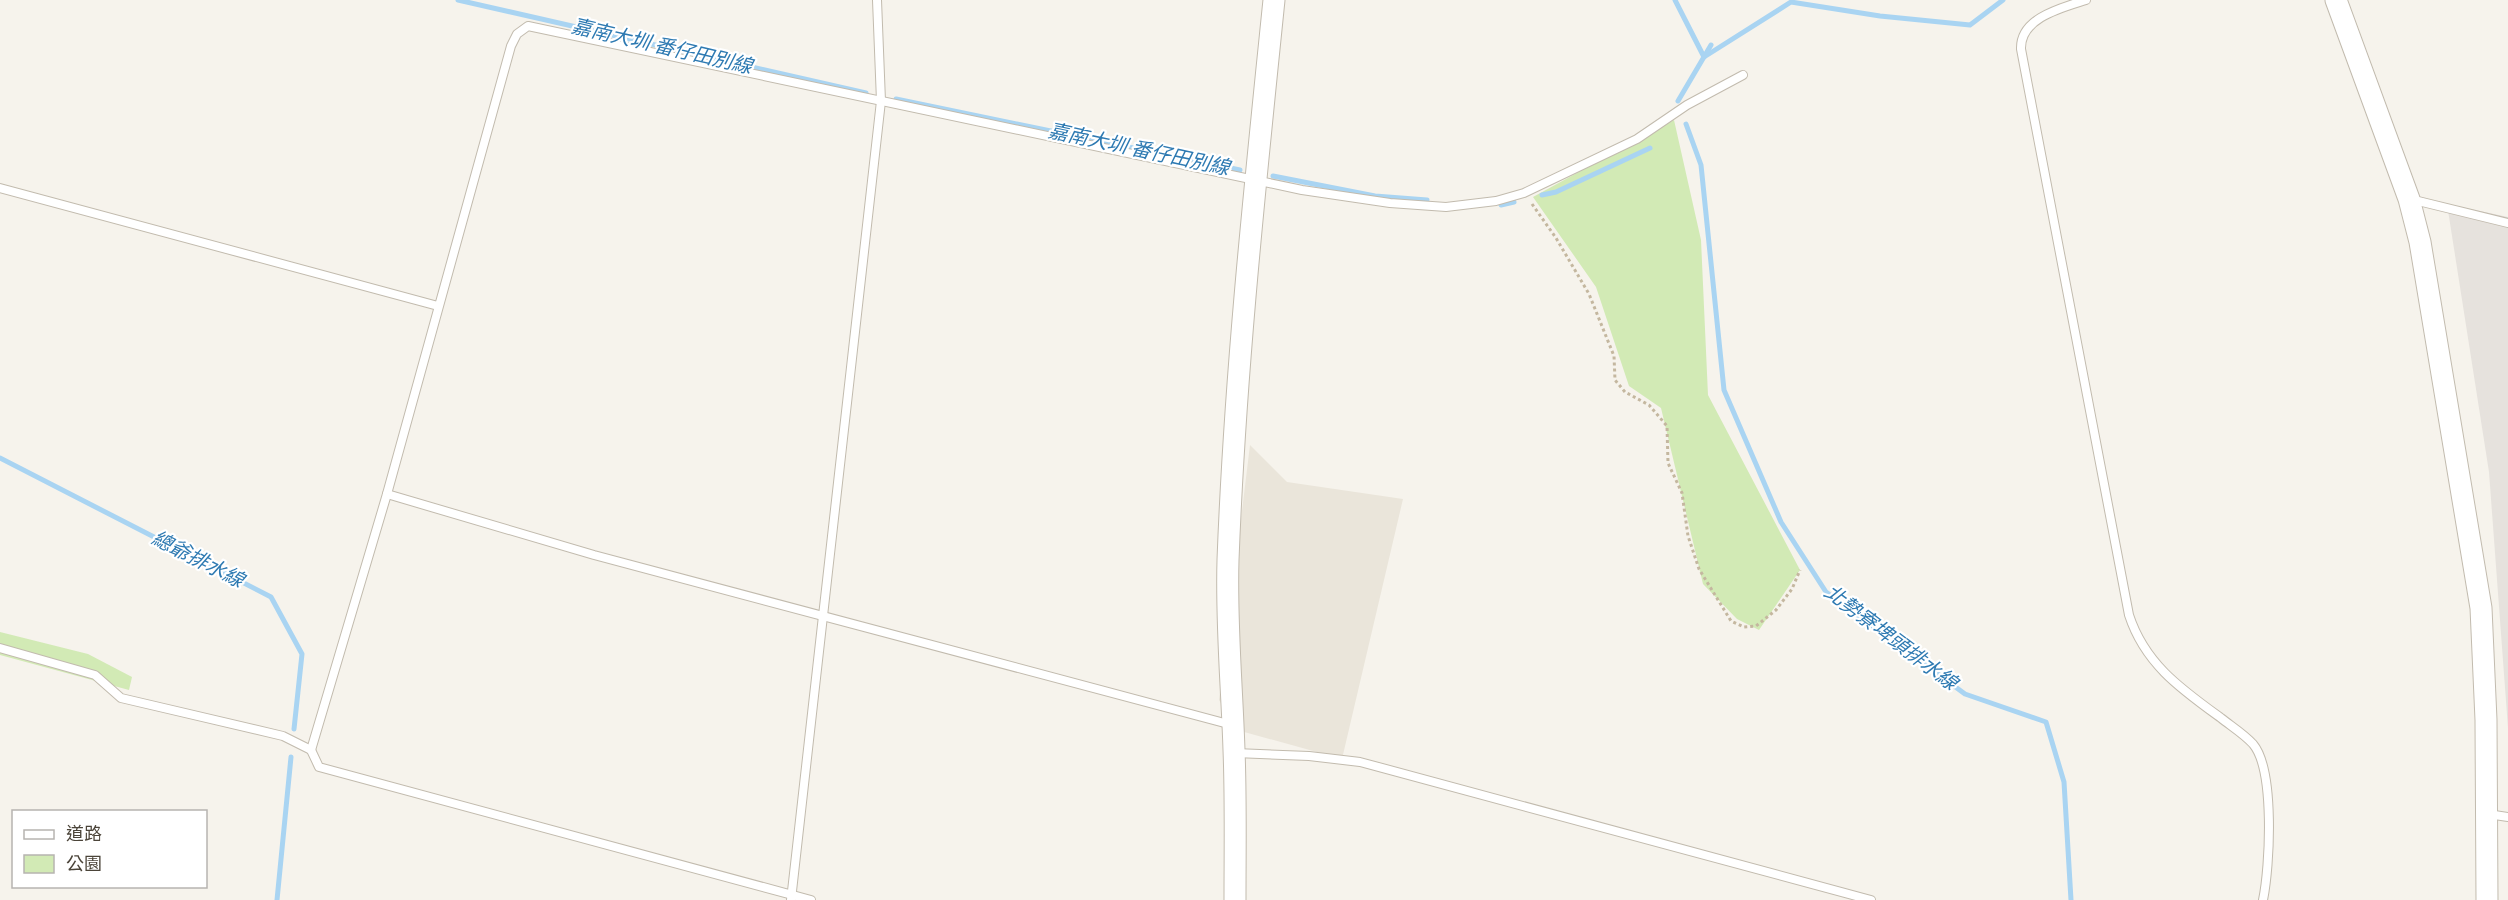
<svg xmlns="http://www.w3.org/2000/svg" width="2508" height="900" viewBox="0 0 2508 900" font-family="'Roboto Condensed','Noto Sans TC',sans-serif">
  <rect width="100%" height="100%" fill="#f6f3ec"/>
  <polygon fill="#eae5da" points="1250,445 1287,482 1403,499 1342,759 1237,730 1219,700"/>
  <polygon fill="#e6e2dd" points="2447,204 2508,217 2508,728 2489,472"/>
  <g fill="#d2eab5">
    <polygon points="1674,120 1701,240 1708,395 1800,570 1759,630 1737,619 1703,584 1661,408 1629,386 1596,287 1533,197"/>
    <polygon points="0,632 88,654 132,677 129,690 0,655"/>
  </g>
  <g fill="none" stroke-linecap="round" stroke-linejoin="round">
    <g stroke="#a9d4f2" stroke-width="5">
      <polyline points="458,0 866,93"/>
      <polyline points="1675,0 1704,57"/>
      <polyline points="1704,57 1791,2 1880,16 1970,25 2003,0"/>
      <polyline points="896,99 1240,170"/>
      <polyline points="1678,101 1711,45"/>
      <polyline points="1686,124 1701,165 1724,390 1781,522 1826,592 1965,694 2046,722 2064,782 2071,900"/>
      <polyline points="1273,176 1375,196 1427,200"/>
      <polyline points="1542,195 1556,192 1650,148"/>
      <polyline points="1501,205 1514,202"/>
      <polyline points="0,458 271,597 302,654 294,729"/>
      <polyline points="277,900 291,757"/>
    </g>
    <g stroke="#c2bbae" stroke-width="10">
      <g id="service">
        <path d="M2086,0C2061,8 2020,18 2021,49L2129,615C2145,664 2181,689 2221,718C2231,726 2244,734 2253,744C2275,770 2270,866 2263,900"/>
        <polyline points="0,188 438,306"/>
        <polyline points="2410,199 2508,223"/>
        <polyline points="387,494 594,555 1232,725"/>
        <polyline points="0,648 95,675 121,698 283,736 311,750 319,767 811,900"/>
        <polyline points="311,750 387,494 511,46 517,34 528,26 1302,190 1390,203 1446,207 1496,201 1524,193 1637,139 1687,105 1743,75"/>
        <polyline points="1235,753 1309,756 1360,762 1871,900"/>
        <polyline points="2488,814 2508,817"/>
        <polyline points="791,900 881,101 877,0"/>
      </g>
    </g>
    <g stroke="#c2bbae" stroke-width="23">
      <g id="tertiary">
        <polyline points="2336,0 2409,199 2420,242 2481,608 2486,720 2487,900"/>
        <path d="M1235,900C1235,850 1236,800 1234,750C1232,687 1226,624 1228,560C1235,373 1255,186 1274,0"/>
      </g>
    </g>
    <polyline stroke="#c4b79f" stroke-width="3" stroke-dasharray="3 3" stroke-linecap="butt" points="1532,204 1556,238 1589,294 1614,356 1615,380 1625,392 1649,405 1667,426 1668,463 1682,493 1688,536 1699,569 1731,621 1744,627 1756,626 1776,610 1792,589 1800,570"/>
    <use href="#service" stroke="#fff" stroke-width="8"/>
    <use href="#tertiary" stroke="#fff" stroke-width="21"/>
  </g>
  <g text-anchor="middle" dominant-baseline="central" stroke-width="4.5" stroke-linejoin="round" paint-order="stroke">
    <g font-size="20" font-style="italic" fill="#2e7ab2" stroke="#fff">
      <text transform="translate(662 46) rotate(13)">嘉南大圳 番仔田別線</text>
      <text transform="translate(1139 149) rotate(12)">嘉南大圳 番仔田別線</text>
      <text transform="translate(198 559) rotate(27)">總爺排水線</text>
      <text transform="translate(1891 637) rotate(37)">北勢寮埤頭排水線</text>
    </g>
  </g>
  <rect x="12" y="810" width="195" height="78" fill="#ffffff" stroke="#b7b4b0" stroke-width="1.5"/>
  <rect x="24" y="830" width="30" height="9" fill="#ffffff" stroke="#b7b4b0" stroke-width="1.5"/>
  <text x="66" y="840" font-size="18" fill="#4b4439">道路</text>
  <rect x="24" y="855" width="30" height="18" fill="#d2eab5" stroke="#b7b4b0" stroke-width="1.5"/>
  <text x="66" y="870" font-size="18" fill="#4b4439">公園</text>
</svg>
